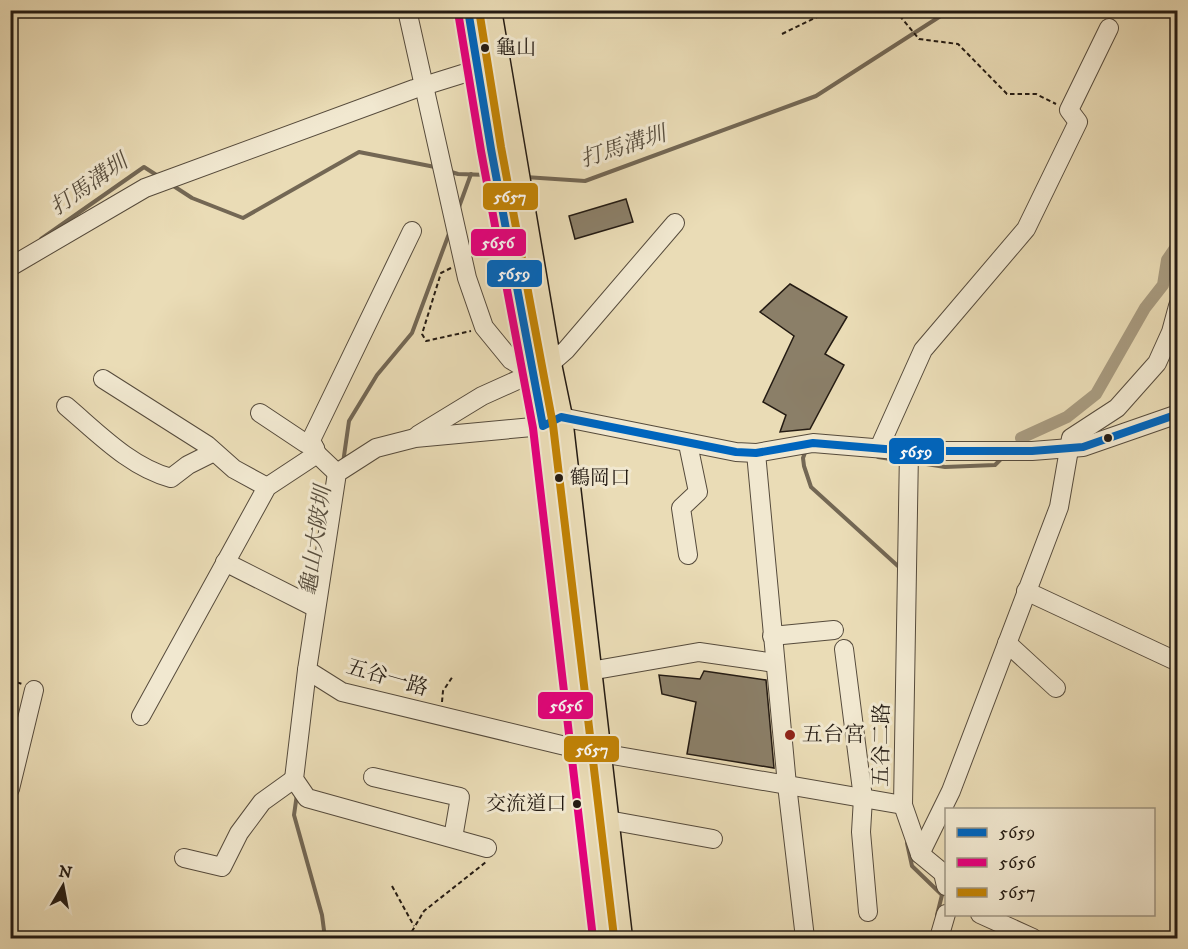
<svg xmlns="http://www.w3.org/2000/svg" width="1188" height="949" viewBox="0 0 1188 949" font-family="'IM FELL DW Pica','Noto Serif TC',serif">
  <rect width="100%" height="100%" fill="#eadcb6"/>
  <filter id="stains"><feTurbulence type="fractalNoise" baseFrequency=".00333" numOctaves="4"/><feColorMatrix values="0 0 0 0 .2 0 0 0 0 .09 0 0 0 0 .02 0 0 0 .5 -.17"/></filter>
  <radialGradient id="worn" r=".72"><stop offset=".6" stop-color="#630" stop-opacity="0"/><stop offset="1" stop-color="#630" stop-opacity=".3"/></radialGradient>
  <g fill="none" stroke-linecap="round" stroke-linejoin="round">
    <g stroke="#736754" stroke-width="4">
      <polyline points="448,171 458,174 488,175"/>
      <polyline points="525,177 585,181 816,96 950,10"/>
      <polyline points="172,185 192,198 243,218 359,152 435,167"/>
      <polyline points="459,207 471,174"/>
      <polyline points="41,239 144,167 158,176"/>
      <polyline points="806,450 803,458 804,466 811,487 899,567"/>
      <polyline points="878,457 903,461"/>
      <polyline points="914,462 945,467 995,465 1002,458"/>
      <polyline points="343,463 349,421 377,375 412,333 450,231"/>
      <polyline points="297,794 294,815 322,915 325,938"/>
      <polyline points="907,843 912,866 942,895 937,915"/>
    </g>
    <polyline stroke="#a79a7f" stroke-width="12" points="1021,438 1067,417 1096,394 1145,308 1163,285 1167,260 1178,244"/>
  </g>
  <g fill="#8b7f68" stroke="#241b13" stroke-width="1.5">
    <polygon points="626,199 633,222 575,239 569,216"/>
    <polygon points="790,284 847,317 825,354 844,365 810,429 780,432 786,415 763,402 794,336 760,312"/>
    <polygon points="704,671 766,680 774,768 687,754 696,702 662,694 659,675 700,679"/>
  </g>
  <g fill="none" stroke-linecap="round" stroke-linejoin="round">
    <g stroke="#564b3c" stroke-width="20">
      <g id="minor">
        <polyline points="407,10 467,278 484,327 511,360 533,373 550,364 566,350 675,223"/>
        <polyline points="10,267 145,188 414,89 491,65"/>
        <polyline points="103,379 207,445 234,469 267,487"/>
        <path d="M66,406C98,433 130,467 171,478L188,465L214,452"/>
        <polyline points="260,413 305,443 315,448"/>
        <polyline points="561,417 736,452 756,453 813,443 909,451 1032,451 1083,447 1178,414"/>
        <polyline points="543,426 415,438 376,448 337,473 307,670 342,692 582,750"/>
        <polyline points="418,435 482,396 533,373"/>
        <polyline points="879,448 923,350 1026,229 1078,122 1069,110 1109,28"/>
        <polyline points="909,451 903,805 920,854 943,873 946,886"/>
        <polyline points="756,453 787,785 805,938"/>
        <polyline points="317,454 311,440 412,231"/>
        <polyline points="688,555 681,508 698,492 688,444"/>
        <polyline points="225,562 316,608"/>
        <polyline points="1026,591 1178,662"/>
        <polyline points="772,636 834,630"/>
        <polyline points="1007,643 1056,688"/>
        <polyline points="844,649 863,798 861,832 868,912"/>
        <polyline points="307,670 294,779 307,798 487,848"/>
        <polyline points="590,671 699,652 775,663"/>
        <polyline points="141,716 267,487 317,454 337,473"/>
        <polyline points="601,753 903,805"/>
        <polyline points="373,777 460,797 453,838"/>
        <polyline points="10,789 34,690"/>
        <polyline points="608,820 713,839"/>
        <polyline points="920,854 951,791 1059,507 1071,438 1117,408 1157,363 1171,332 1178,306"/>
        <polyline points="184,858 222,867 239,833 262,802 294,779"/>
        <polyline points="980,914 1033,938"/>
        <polyline points="939,938 946,914"/>
      </g>
    </g>
    <g stroke="#241b13" stroke-width="25">
      <g id="major">
        <polyline points="468,10 491,149 543,426 604,938"/>
        <polyline points="490,10 550,364 561,417 621,938"/>
      </g>
    </g>
    <g stroke="#241b13" stroke-width="2" stroke-dasharray="4.5 3" stroke-linecap="butt">
      <polyline points="895,10 919,39 958,44 1007,94 1036,94 1056,104"/>
      <polyline points="782,34 831,10"/>
      <polyline points="451,268 441,273 422,334 426,341 471,331"/>
      <polyline points="10,680 22,684"/>
      <polyline points="442,702 443,691 453,676"/>
      <polyline points="392,886 414,926"/>
      <polyline points="28,938 42,934 54,938"/>
      <polyline points="408,938 424,911 486,862"/>
    </g>
    <use href="#minor" stroke="#f1e8d0" stroke-width="18"/>
    <use href="#major" stroke="#eadcb6" stroke-width="22"/>
    <g stroke="#f1e8d0" stroke-width="12">
      <polyline id="bus-1" points="468,10 491,149 543,426 561,417 736,452 756,453 813,443 909,451 1032,451 1083,447 1178,414"/>
    </g>
    <g stroke="#f1e8d0" stroke-width="12">
      <polyline id="bus-2" points="458,12 481,151 533,428 593,938"/>
    </g>
    <g stroke="#f1e8d0" stroke-width="12">
      <polyline id="bus-3" points="479,10 501,147 553,425 614,937"/>
    </g>
    <use href="#bus-1" stroke="#0065bd" stroke-width="8"/>
    <use href="#bus-2" stroke="#e5007d" stroke-width="8"/>
    <use href="#bus-3" stroke="#c28305" stroke-width="8"/>
  </g>
  <g fill="#241b13" stroke="#f1e8d0" stroke-width="2">
    <circle cx="485" cy="48" r="5"/>
    <circle cx="1108" cy="438" r="5"/>
    <circle cx="559" cy="478" r="5"/>
    <circle cx="577" cy="804" r="5"/>
  </g>
  <circle fill="#8f2418" stroke="#f1e8d0" stroke-width="2" cx="790" cy="735" r="6"/>
  <g text-anchor="middle" dominant-baseline="central" stroke-width="6" stroke-linejoin="round" paint-order="stroke">
    <g font-size="20" fill="#241b13" stroke="#f1e8d0" text-anchor="start">
      <text x="496" y="48">龜山</text>
      <text x="570" y="478">鶴岡口</text>
      <text x="566" y="804" text-anchor="end">交流道口</text>
    </g>
    <g font-size="21" fill="#241b13" stroke="#f1e8d0">
      <text transform="translate(387 678) rotate(16)">五谷一路</text>
      <text transform="translate(882 745) rotate(-89)">五谷二路</text>
    </g>
    <g font-size="21" fill="#241b13" stroke="#f1e8d0" text-anchor="start">
      <text x="802" y="735">五台宮</text>
    </g>
    <g font-size="22" font-style="italic" fill="#584e3e" stroke="#f1e8d0">
      <text transform="translate(623 147) rotate(-18)">打馬溝圳</text>
      <text transform="translate(89 185) rotate(-35)">打馬溝圳</text>
      <text transform="translate(316 541) rotate(-82)">龜山大陂圳</text>
    </g>
  </g>
  <g stroke="#f1e8d0" stroke-width="2">
    <rect x="482" y="182" width="57" height="29" rx="6" fill="#c28305"/>
    <rect x="470" y="228" width="57" height="29" rx="6" fill="#e5007d"/>
    <rect x="486" y="259" width="57" height="29" rx="6" fill="#0065bd"/>
    <rect x="888" y="437" width="57" height="28" rx="6" fill="#0065bd"/>
    <rect x="537" y="691" width="57" height="29" rx="6" fill="#e5007d"/>
    <rect x="563" y="735" width="57" height="28" rx="6" fill="#c28305"/>
  </g>
  <g font-size="16" text-anchor="middle" font-weight="bold" fill="#fff">
    <text x="510" y="202">5657</text>
    <text x="498" y="248">5656</text>
    <text x="514" y="279">5659</text>
    <text x="916" y="457">5659</text>
    <text x="566" y="711">5656</text>
    <text x="592" y="755">5657</text>
  </g>
  <rect width="1188" height="949" fill="none" stroke="#eadcb6" stroke-width="36"/>
  <rect x="12" y="12" width="1164" height="925" fill="none" stroke="#241b13" stroke-width="3"/>
  <rect x="18" y="18" width="1152" height="913" fill="none" stroke="#241b13" stroke-width="1.5"/>
  <rect x="945" y="808" width="210" height="108" fill="#f1e8d0" stroke="#9f9684" stroke-width="1.5"/>
  <rect x="957" y="828" width="30" height="9" fill="#0065bd" stroke="#9f9684" stroke-width="1.5"/>
  <text x="999" y="838" font-size="18" fill="#241b13">5659</text>
  <rect x="957" y="858" width="30" height="9" fill="#e5007d" stroke="#9f9684" stroke-width="1.5"/>
  <text x="999" y="868" font-size="18" fill="#241b13">5656</text>
  <rect x="957" y="888" width="30" height="9" fill="#c28305" stroke="#9f9684" stroke-width="1.5"/>
  <text x="999" y="898" font-size="18" fill="#241b13">5657</text>
  <g transform="translate(63 886) rotate(10)" stroke="#f1e8d0" stroke-width="4.5" paint-order="stroke">
  <path d="M0-4.5L10 22L0 15L-10 22Z" fill="#241b13"/>
  <text y="-9" font-size="16" font-weight="bold" text-anchor="middle" fill="#241b13">N</text>
  </g>
  <rect width="100%" height="100%" filter="url(#stains)"/>
  <rect width="100%" height="100%" fill="url(#worn)"/>
</svg>
